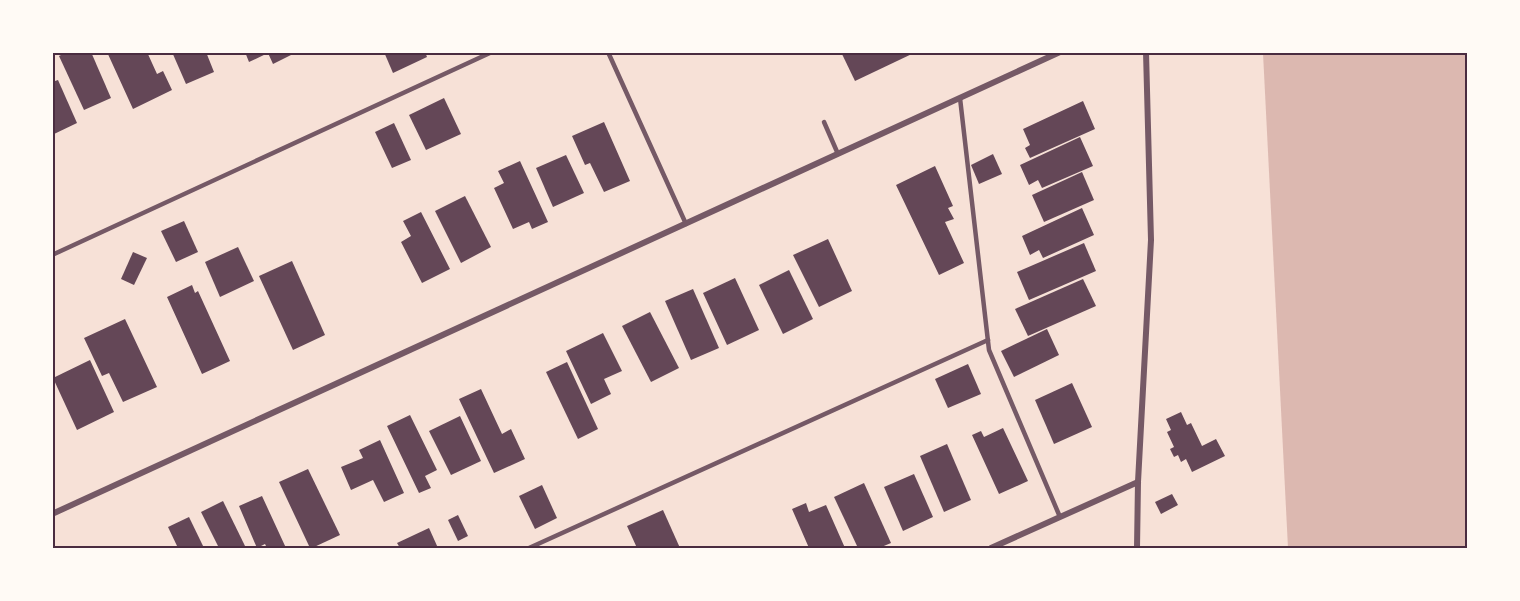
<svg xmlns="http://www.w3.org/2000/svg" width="1520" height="601" viewBox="0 0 1520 601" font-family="'Noto Sans',sans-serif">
  <rect width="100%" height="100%" fill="#f7e1d7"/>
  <polygon fill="#dcb8b0" points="1263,53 1467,53 1467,548 1288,548"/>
  <g fill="#644757">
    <polygon points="67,52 91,52 111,98 84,110 59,56"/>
    <polygon points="107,52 147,52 157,74 163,71 172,90 133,109"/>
    <polygon points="172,52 206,52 214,72 186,84"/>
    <polygon points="245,52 297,52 273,64 268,53 249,62"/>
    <polygon points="384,52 425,52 427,57 393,73"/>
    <polygon points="841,52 916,52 855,81"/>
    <polygon points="58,80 77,123 52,135 52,82"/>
    <polygon points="444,98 461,134 426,150 409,115"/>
    <polygon points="1083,101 1095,129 1030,158 1025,148 1030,145 1023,129"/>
    <polygon points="604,122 630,181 604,192 590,163 585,165 572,136"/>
    <polygon points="394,123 411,160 392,168 375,132"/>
    <polygon points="1080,137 1093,166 1042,188 1038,180 1029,185 1020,165"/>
    <polygon points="993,154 1002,174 979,184 971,165"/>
    <polygon points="566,155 584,193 553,207 536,168"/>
    <polygon points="520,161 548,222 532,229 529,222 513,229 494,188 504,183 498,171"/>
    <polygon points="935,166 953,206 948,208 954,219 945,222 964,263 939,275 896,185"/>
    <polygon points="1082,172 1094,200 1044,222 1032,195"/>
    <polygon points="465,196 491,247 461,263 435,211"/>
    <polygon points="1082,208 1094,235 1043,258 1039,250 1030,255 1022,236"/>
    <polygon points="421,212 450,269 422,283 401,242 411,236 403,221"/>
    <polygon points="184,221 198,252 176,262 161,231"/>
    <polygon points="828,239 852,291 819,307 793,255"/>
    <polygon points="1084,243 1096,271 1029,300 1017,272"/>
    <polygon points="238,247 254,281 220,297 205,262"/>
    <polygon points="133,252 147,258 134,285 121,279"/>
    <polygon points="292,261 325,335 293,350 259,276"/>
    <polygon points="789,270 813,319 783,334 759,285"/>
    <polygon points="735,278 759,330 727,345 703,293"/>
    <polygon points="1083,279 1096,306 1028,336 1015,309"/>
    <polygon points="192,285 195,293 198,291 230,361 202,374 167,297"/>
    <polygon points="693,289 719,348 691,360 665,301"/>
    <polygon points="650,312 679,368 651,382 622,326"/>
    <polygon points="125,319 157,387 123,402 109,373 102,376 84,338"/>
    <polygon points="1047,329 1059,355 1014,377 1001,351"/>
    <polygon points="603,333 622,371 604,379 611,394 591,404 566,351"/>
    <polygon points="90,360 114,412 77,430 53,378"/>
    <polygon points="567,362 598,429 578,439 546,372"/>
    <polygon points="968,364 981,394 948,408 935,379"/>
    <polygon points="1072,383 1092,427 1054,444 1035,400"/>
    <polygon points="481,389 502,434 511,429 525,459 494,473 459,399"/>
    <polygon points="1181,412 1187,425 1191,423 1202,446 1216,439 1225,456 1192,472 1186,459 1181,462 1178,455 1174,457 1170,449 1174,447 1167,432 1171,430 1166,419"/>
    <polygon points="410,415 437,470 425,476 431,488 419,493 387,426"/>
    <polygon points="460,416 481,461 451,475 429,431"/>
    <polygon points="1003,428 1028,481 999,494 972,435 981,431 984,437"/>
    <polygon points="380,440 404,493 384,502 373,480 351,490 341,467 363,458 359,450"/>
    <polygon points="947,444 971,500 944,512 920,456"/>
    <polygon points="308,469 340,535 312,548 310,548 279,482"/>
    <polygon points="914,474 933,517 903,531 884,487"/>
    <polygon points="864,483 891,543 879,548 858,548 834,497"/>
    <polygon points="542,485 557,518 535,529 519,496"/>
    <polygon points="1172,494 1178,505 1161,514 1155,502"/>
    <polygon points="262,496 286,548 267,548 265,544 257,548 239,506"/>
    <polygon points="223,501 246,548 219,548 201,512"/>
    <polygon points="806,503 809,512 826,505 845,548 809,548 792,509"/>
    <polygon points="663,510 680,548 637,548 627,526"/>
    <polygon points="458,515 468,536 458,541 448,520"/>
    <polygon points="189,517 204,548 178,548 168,527"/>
    <polygon points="429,528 438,548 400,548 397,543"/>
  </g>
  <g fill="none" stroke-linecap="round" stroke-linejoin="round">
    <g stroke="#755966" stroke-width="4.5">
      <polyline points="608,52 686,224"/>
      <polyline points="960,98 989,350 1060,517"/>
      <polyline points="824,122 838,154"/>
      <polyline points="52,255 492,52"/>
      <polyline points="529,548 988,340"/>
    </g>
    <g stroke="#755966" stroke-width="6">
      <polyline points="52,514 1060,52"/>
      <polyline points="991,548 1138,482"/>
      <polyline points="1137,548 1138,482 1151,240 1146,52"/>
    </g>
  </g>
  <rect width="1520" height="601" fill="none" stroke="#fffaf5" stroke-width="108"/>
  <rect x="54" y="54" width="1412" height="493" fill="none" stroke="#4a2c40" stroke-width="2"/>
</svg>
